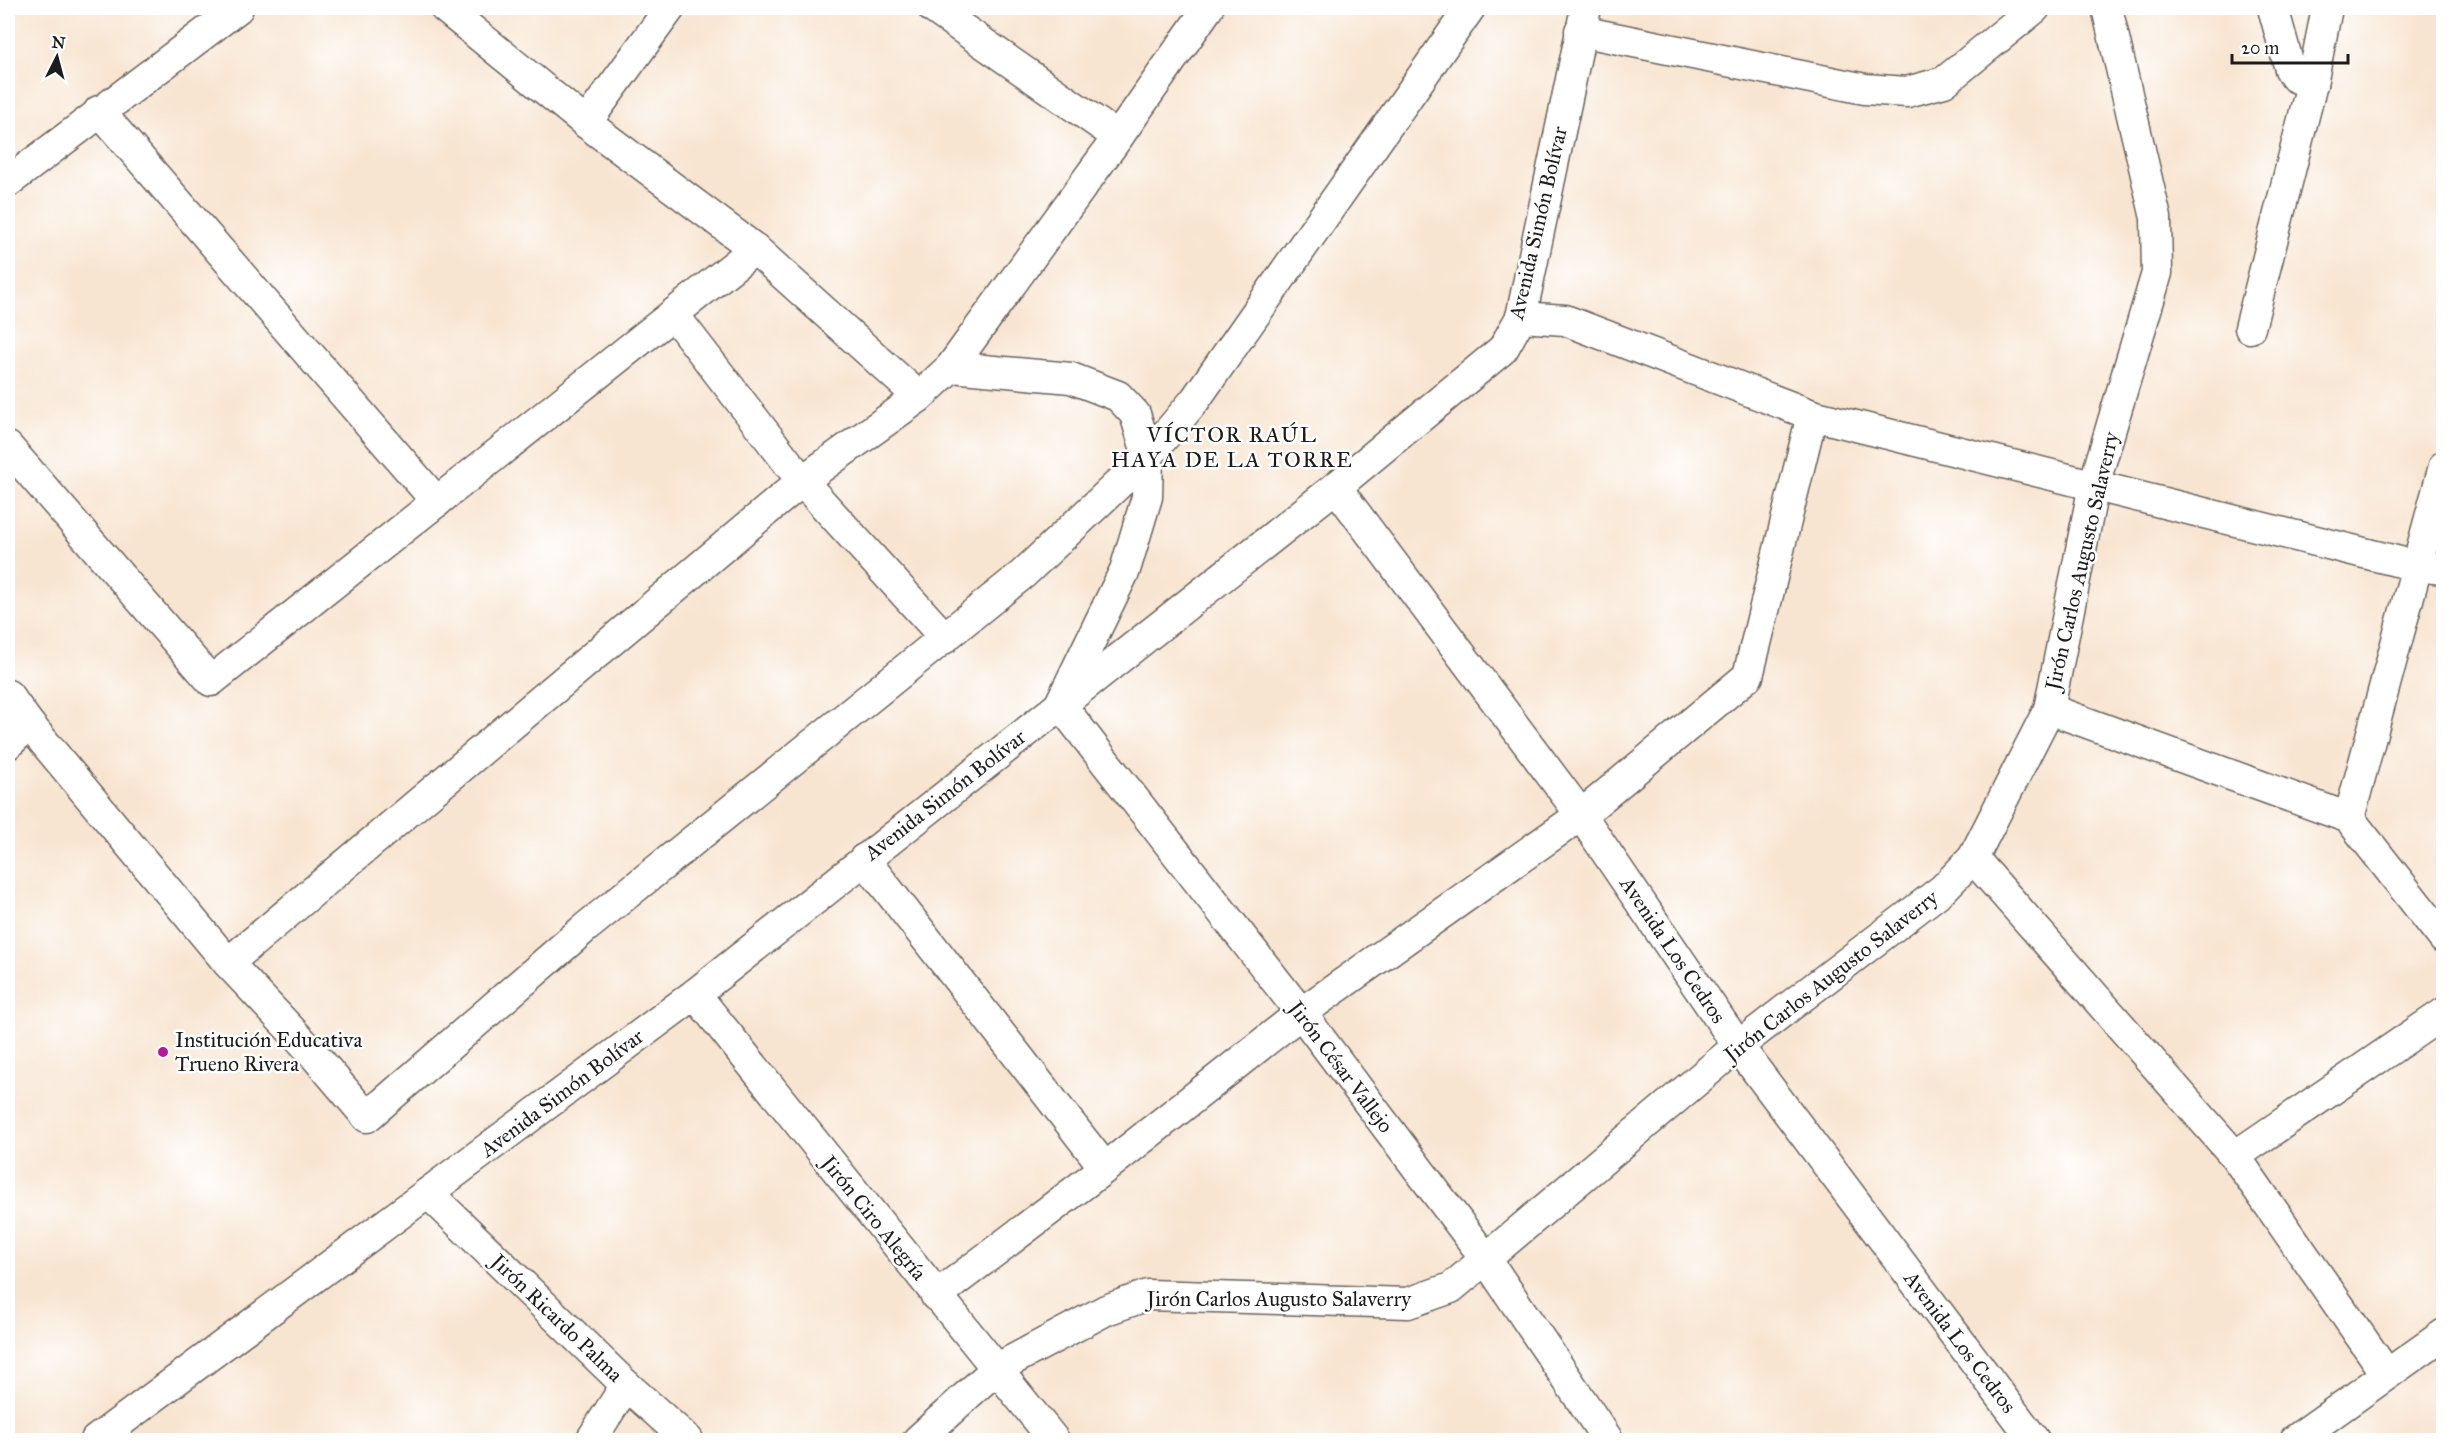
<svg xmlns="http://www.w3.org/2000/svg" width="2451" height="1448" viewBox="0 0 2451 1448" font-family="'IM FELL Great Primer',serif">
  <rect width="100%" height="100%" fill="#fff"/>
  <filter id="ink" filterUnits="userSpaceOnUse"><feTurbulence type="fractalNoise" baseFrequency=".0167" numOctaves="2"/><feDisplacementMap in="SourceGraphic" scale="12" xChannelSelector="R" yChannelSelector="G"/><feConvolveMatrix kernelMatrix="1 2 1 2 8 2 1 2 1" color-interpolation-filters="sRGB"/></filter>
  <filter id="wash" filterUnits="userSpaceOnUse"><feTurbulence type="fractalNoise" baseFrequency=".008" numOctaves="4" result="noise"/><feDisplacementMap in="SourceGraphic" scale="24" xChannelSelector="R" yChannelSelector="G"/><feGaussianBlur stdDeviation="1.35" result="paint"/><feColorMatrix in="noise" values="0 0 0 0 0 0 0 0 0 0 0 0 0 0 0 0 0 1.4 0 .05"/><feComposite in="paint" operator="in"/></filter>
  <g filter="url(#wash)">
    <rect width="100%" height="100%" fill="#f8e5d1"/>
  </g>
  <g filter="url(#ink)">
    <g fill="none" stroke-linecap="round" stroke-linejoin="round">
      <g stroke="#69625b" stroke-width="33">
        <g id="street">
          <polyline points="445,8 586,123 755,249 919,397"/>
          <polyline points="933,8 1118,137"/>
          <polyline points="1470,8 1195,400 1148,456 1147,497 1125,570 1060,704 1301,1013 1486,1259 1608,1440"/>
          <polyline points="2273,8 2290,69 2295,77 2312,84"/>
          <polyline points="1580,31 1865,89 1907,92 1944,82 2035,8"/>
          <polyline points="99,111 437,502"/>
          <polyline points="586,123 670,8"/>
          <polyline points="8,182 238,8"/>
          <polyline points="673,314 802,481 945,638"/>
          <polyline points="1521,317 1565,320 1812,415 2416,566 2444,569"/>
          <polyline points="2250,328 2312,84 2327,8"/>
          <polyline points="8,447 211,681 755,249"/>
          <polyline points="1336,487 1581,815 1738,1046 2034,1440"/>
          <polyline points="8,695 29,724 228,963 310,1050 367,1117 585,928 1023,574 1148,456 1135,414 1118,396 1071,378 951,367"/>
          <polyline points="2049,709 2349,818 2444,939"/>
          <polyline points="8,744 29,724"/>
          <polyline points="2349,818 2444,466"/>
          <polyline points="1973,858 2235,1156 2386,1373"/>
          <polyline points="864,859 1105,1168"/>
          <polyline points="228,963 802,481 919,397 951,367 1118,137 1208,8"/>
          <polyline points="695,994 1054,1440"/>
          <polyline points="2235,1156 2444,1013"/>
          <polyline points="428,1193 626,1385 688,1440"/>
          <polyline points="936,1296 1105,1168 1301,1013 1581,815 1748,676 1812,415"/>
          <polyline points="96,1440 695,994 1336,487 1503,349 1521,317 1586,8"/>
          <polyline points="591,1440 626,1385"/>
          <polyline points="918,1440 996,1369 1106,1310 1148,1295 1408,1303 1451,1288 1738,1046 1943,889 1973,858 2049,709 2094,485 2157,273 2156,218 2107,8"/>
          <polyline points="2295,1440 2444,1334"/>
        </g>
      </g>
      <use href="#street" stroke="#fff" stroke-width="30"/>
    </g>
  </g>
  <circle fill="#b5179e" stroke="#fff" stroke-width="2" cx="163" cy="1052" r="6"/>
  <g text-anchor="middle" dominant-baseline="central" stroke-width="5" stroke-linejoin="round" paint-order="stroke">
    <g font-size="21" fill="#1c1c1c" stroke="#fff">
      <text transform="translate(1538 223) rotate(-77)">Avenida Simón Bolívar</text>
      <text transform="translate(2082 561) rotate(-77)">Jirón Carlos Augusto Salaverry</text>
      <text transform="translate(945 795) rotate(-38)">Avenida Simón Bolívar</text>
      <text transform="translate(1673 950) rotate(56)">Avenida Los Cedros</text>
      <text transform="translate(1831 976) rotate(-38)">Jirón Carlos Augusto Salaverry</text>
      <text transform="translate(1341 1067) rotate(53)">Jirón César Vallejo</text>
      <text transform="translate(562 1093) rotate(-37)">Avenida Simón Bolívar</text>
      <text transform="translate(874 1218) rotate(51)">Jirón Ciro Alegría</text>
      <text x="1279" y="1299">Jirón Carlos Augusto Salaverry</text>
      <text transform="translate(557 1318) rotate(44)">Jirón Ricardo Palma</text>
      <text transform="translate(1960 1342) rotate(53)">Avenida Los Cedros</text>
    </g>
    <g font-size="21" fill="#1c1c1c" stroke="#fff" text-anchor="start">
      <text x="175" y="1040">Institución Educativa<tspan x="175" dy="24">Trueno Rivera</tspan></text>
    </g>
    <g font-size="22" letter-spacing="1.5" fill="#1c1c1c" stroke="#fff">
      <text x="1232" y="434">VÍCTOR RAÚL<tspan x="1232" dy="25">HAYA DE LA TORRE</tspan></text>
    </g>
  </g>
  <rect width="2451" height="1448" fill="none" stroke="#fff" stroke-width="30"/>
  <g transform="translate(57 57) rotate(6)" stroke="#ffffff" stroke-width="4.5" paint-order="stroke">
  <path d="M0-4.5L10 22L0 15L-10 22Z" fill="#1c1c1c"/>
  <text y="-9" font-size="16" font-weight="bold" text-anchor="middle" fill="#1c1c1c">N</text>
  </g>
  <path d="M2232 54v9h116v-9" fill="none" stroke="#1c1c1c" stroke-width="3"/>
  <text x="2241" y="54" font-size="18" fill="#1c1c1c" stroke="#ffffff" stroke-width="4.5" paint-order="stroke">20 m</text>
</svg>
